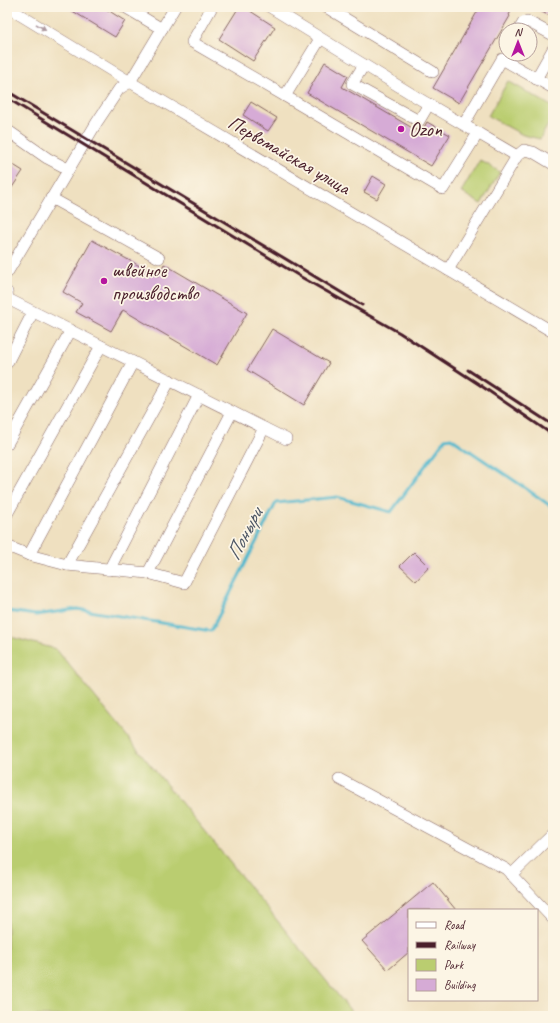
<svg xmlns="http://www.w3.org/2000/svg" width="560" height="1023" viewBox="0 0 560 1023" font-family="Caveat,sans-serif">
  <rect width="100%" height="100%" fill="#fcf5e5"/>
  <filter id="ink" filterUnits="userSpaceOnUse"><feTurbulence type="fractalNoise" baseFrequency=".025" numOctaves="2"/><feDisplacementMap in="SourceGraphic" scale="8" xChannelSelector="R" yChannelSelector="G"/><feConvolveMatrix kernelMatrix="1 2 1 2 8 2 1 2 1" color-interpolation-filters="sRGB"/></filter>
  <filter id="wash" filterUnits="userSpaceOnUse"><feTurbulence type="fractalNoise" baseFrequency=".012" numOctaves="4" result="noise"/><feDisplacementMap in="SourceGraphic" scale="16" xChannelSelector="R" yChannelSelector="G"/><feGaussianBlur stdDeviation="0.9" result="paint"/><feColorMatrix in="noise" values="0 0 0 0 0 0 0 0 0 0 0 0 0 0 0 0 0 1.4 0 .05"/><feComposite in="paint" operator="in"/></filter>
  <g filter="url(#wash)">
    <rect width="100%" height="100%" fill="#efe0c0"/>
    <g fill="#bacd70" stroke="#82764e">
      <polygon points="508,81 553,107 553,116 540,139 523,135 488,116"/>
      <polygon points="480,160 500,172 481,204 461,192"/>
      <polygon points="7,636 56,649 355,1016 7,1016"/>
    </g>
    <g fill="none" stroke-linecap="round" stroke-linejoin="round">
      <path stroke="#50b8ce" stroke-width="3" d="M7,611L36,615L77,609L211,631L276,503L337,497L391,512L445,439L451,438C485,462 520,483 553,508"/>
    </g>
    <g id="blocks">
      <g fill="#d6abd6">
        <polygon points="66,7 103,7 125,21 115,37"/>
        <polygon points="239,7 244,7 275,27 253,61 219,39"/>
        <polygon points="480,7 513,7 509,15 510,16 459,103 433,88"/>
        <polygon points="533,7 553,7 553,18"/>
        <polygon points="325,62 348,76 342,87 421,133 427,122 450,135 431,166 307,93"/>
        <polygon points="251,102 277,118 268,131 243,115"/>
        <polygon points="7,161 23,171 7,195"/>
        <polygon points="373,176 386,184 377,199 364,192"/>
        <polygon points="92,240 158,276 164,264 247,313 217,365 123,310 111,331 76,312 82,303 63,292"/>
        <polygon points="272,329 329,363 304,405 247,370"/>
        <polygon points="414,552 429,567 416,581 400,566"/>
        <polygon points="433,882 456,910 409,910 409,952 388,970 362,941"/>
      </g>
    </g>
  </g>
  <g filter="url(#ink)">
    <use href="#blocks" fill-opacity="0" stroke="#84635f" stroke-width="1"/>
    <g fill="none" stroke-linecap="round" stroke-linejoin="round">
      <g stroke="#84635f" stroke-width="12">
        <g id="minor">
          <polyline points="7,7 130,82 553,332"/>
          <polyline points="125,7 162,29"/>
          <polyline points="212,7 192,42 285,96"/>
          <polyline points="270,7 418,98 517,156"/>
          <polyline points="326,7 433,72"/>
          <polyline points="519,30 523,23 527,21 553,35"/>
          <polyline points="320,39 285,96 443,189 478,133"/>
          <polyline points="364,65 352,84 419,121 429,104"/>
          <polyline points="536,79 553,49"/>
          <polyline points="464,124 502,59 553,88"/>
          <polyline points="7,130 47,158 68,169"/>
          <polyline points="51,198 159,258"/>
          <polyline points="448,270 517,156 524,150 533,152 553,164"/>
          <polyline points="7,273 97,122 119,89 130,82 175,7"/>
          <polyline points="7,292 8,299 286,439"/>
          <polyline points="7,363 33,312"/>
          <polyline points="7,444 71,330"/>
          <polyline points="7,514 101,346"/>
          <polyline points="7,546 29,555 67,565 148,573 184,583 264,428"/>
          <polyline points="29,555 133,362"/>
          <polyline points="67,565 170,380"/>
          <polyline points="109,570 199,395"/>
          <polyline points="148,573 232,412"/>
          <polyline points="339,779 506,869 553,919"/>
          <polyline points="511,875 553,834"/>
        </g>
      </g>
      <use href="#minor" stroke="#fff" stroke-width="11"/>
      <g stroke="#4a1f2b" stroke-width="3">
        <polyline points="7,91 362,305"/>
        <polyline points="7,98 301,277 400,333 480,385 553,435"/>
        <polyline points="468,370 553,425"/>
      </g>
    </g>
    <defs><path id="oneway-solid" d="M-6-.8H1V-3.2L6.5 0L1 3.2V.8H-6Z"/></defs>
    <use fill="#ae9aa0" href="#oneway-solid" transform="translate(41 27) rotate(31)"/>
  </g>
  <g fill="#b5179e" stroke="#fcf5e5" stroke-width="1.5">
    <circle cx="401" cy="129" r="4"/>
    <circle cx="104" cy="281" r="4"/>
  </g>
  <g text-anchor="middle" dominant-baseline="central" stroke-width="3.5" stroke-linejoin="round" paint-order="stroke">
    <g font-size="20" fill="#4a1f2b" stroke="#fcf5e5" text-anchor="start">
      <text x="409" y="129">Ozon</text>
      <text x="112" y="270">швейное<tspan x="112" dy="23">производство</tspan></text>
    </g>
    <g font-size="20" fill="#4a1f2b" stroke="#fcf5e5">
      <text transform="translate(289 155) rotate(30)">Первомайская улица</text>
    </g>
    <g font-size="21" font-style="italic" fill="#4c5564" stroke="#fcf5e5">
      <text transform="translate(244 534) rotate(-63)">Поныри</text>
    </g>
  </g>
  <rect width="560" height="1023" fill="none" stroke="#fcf5e5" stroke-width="24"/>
  <rect x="408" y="909" width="130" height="92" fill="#fcf5e5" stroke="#b59f9b"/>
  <rect x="416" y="922" width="20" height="6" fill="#ffffff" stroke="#b59f9b"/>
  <text x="444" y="929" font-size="12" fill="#4a1f2b">Road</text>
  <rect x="416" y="942" width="20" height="6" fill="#4a1f2b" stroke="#b59f9b"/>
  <text x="444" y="949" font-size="12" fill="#4a1f2b">Railway</text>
  <rect x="416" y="959" width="20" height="12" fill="#bacd70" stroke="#b59f9b"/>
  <text x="444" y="969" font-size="12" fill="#4a1f2b">Park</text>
  <rect x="416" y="979" width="20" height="12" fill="#d6abd6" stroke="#b59f9b"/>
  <text x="444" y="989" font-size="12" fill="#4a1f2b">Building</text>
  <g transform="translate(518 42)"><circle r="19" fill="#fcf5e5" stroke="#b59f9b"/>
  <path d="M0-3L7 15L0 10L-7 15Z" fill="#b5179e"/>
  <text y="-6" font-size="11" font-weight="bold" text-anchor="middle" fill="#4a1f2b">N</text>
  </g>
</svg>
